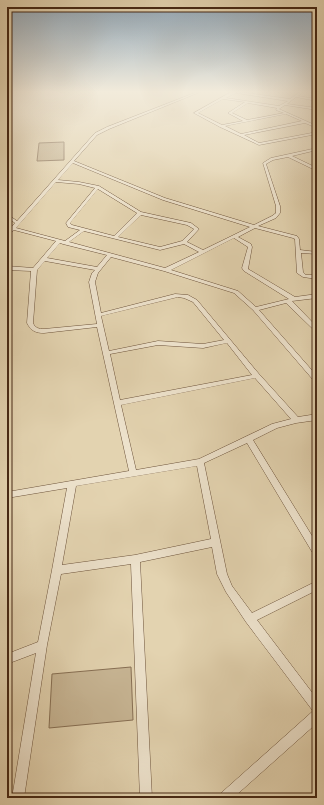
<svg xmlns="http://www.w3.org/2000/svg" width="324" height="805" viewBox="0 0 324 805" font-family="'Sorts Mill Goudy',serif">
  <rect width="100%" height="100%" fill="#e3d3b0"/>
  <filter id="stains"><feTurbulence type="fractalNoise" baseFrequency=".005" numOctaves="4"/><feColorMatrix values="0 0 0 0 .2 0 0 0 0 .09 0 0 0 0 .02 0 0 0 .5 -.17"/></filter>
  <radialGradient id="worn" r=".72"><stop offset=".6" stop-color="#630" stop-opacity="0"/><stop offset="1" stop-color="#630" stop-opacity=".3"/></radialGradient>
  <g fill="#c8b695" stroke="#876f54">
    <polygon points="64,142 64,160 37,161 39,143"/>
    <polygon points="131,667 133,720 49,728 52,674"/>
  </g>
  <g fill="none" stroke-linecap="round" stroke-linejoin="round">
    <g stroke="#6d533b" stroke-width="1">
      <g id="minor">
        <path d="M197,92H200L109,129L97,135L74,161L165,198L254,225L272,216L276,213V206L263,163L271,158L317,148V150L292,156L317,168V171L288,157L273,160L266,164L280,206V213L276,218L258,226L297,236L299,239L300,250L317,252V254L301,253L303,272L306,275H317V279L303,277L297,273L295,239L293,238L255,228L238,237L251,244L252,247L248,269L295,297L317,294V298L292,301L317,327V332L315,331L286,303L259,310L317,376V382H315L253,310L234,293L164,271L111,257L98,273L95,282L101,313L175,294L188,295L197,300L259,374L298,417L317,414V420L296,423L277,428L253,440L317,544V556L314,555L247,443L204,463L227,574L232,586L252,613L317,581V590L257,620L317,699V723L233,798H218L220,794L313,711L246,622L226,592L217,574L212,547L140,562L152,798H140L131,564L61,574L47,645L24,798H12L36,653L7,664V654L38,642L52,570L67,488L7,498V492L129,471L97,327L44,333C36,333 31,331 27,323L31,271L7,270V266L33,268L56,241L14,230L7,236V232L15,223L7,217V214L17,221L95,133L107,127ZM73,163L163,200L250,227L203,250L187,242L199,229L191,223L141,212L99,186L79,182L58,180ZM56,182L79,184L95,188L66,223L68,227L80,230L65,241L16,228ZM98,189L137,213L114,236L72,225L70,223ZM141,215L187,225L194,229L182,241L160,247L118,237ZM84,231L160,250L184,244L199,252L165,268L69,242ZM234,238L248,247L242,268L244,271L289,299L256,307L238,291L171,270ZM60,243L63,244L107,255L97,267L47,258ZM45,261L95,270L92,273L89,282L97,324L44,329C39,329 35,328 33,323L37,270ZM178,297L184,298L193,302L224,340L203,344L158,341L109,351L101,316ZM227,343L252,375L120,400L110,354L158,345L203,348ZM255,378L291,419L272,424L199,459L136,470L121,405ZM197,466L211,539L135,555L62,565L76,486Z"/>
        <path d="M231,92H240L290,99L300,92H303L298,96L317,99V101L296,97L287,104L317,108V110L285,105L279,109L317,126V128L305,123L244,135L259,143L317,132V134L259,145L220,127L194,113ZM236,93L288,101L279,106L226,98ZM223,99L245,102L228,113L243,121L222,125L198,113ZM248,103L277,108L276,110L284,113L247,120L232,113ZM286,114L302,121L241,134L225,126Z"/>
        <rect x="313" y="92" width="4" height="1"/>
      </g>
    </g>
    <use href="#minor" fill="#ede2cc" fill-rule="evenodd"/>
  </g>
  <linearGradient id="sky" x2="0" y2="1"><stop stop-color="#91a9bc"/><stop offset="0.45" stop-color="#f2ebdb"/><stop offset="1" stop-color="#f2ebdb" stop-opacity="0"/></linearGradient>
  <rect width="324" height="204" fill="url(#sky)"/>
  <rect width="324" height="805" fill="none" stroke="#e3d3b0" stroke-width="24"/>
  <rect x="8" y="8" width="308" height="789" fill="none" stroke="#462814" stroke-width="2"/>
  <rect x="12" y="12" width="300" height="781" fill="none" stroke="#462814"/>
  <rect width="100%" height="100%" filter="url(#stains)"/>
  <rect width="100%" height="100%" fill="url(#worn)"/>
</svg>
